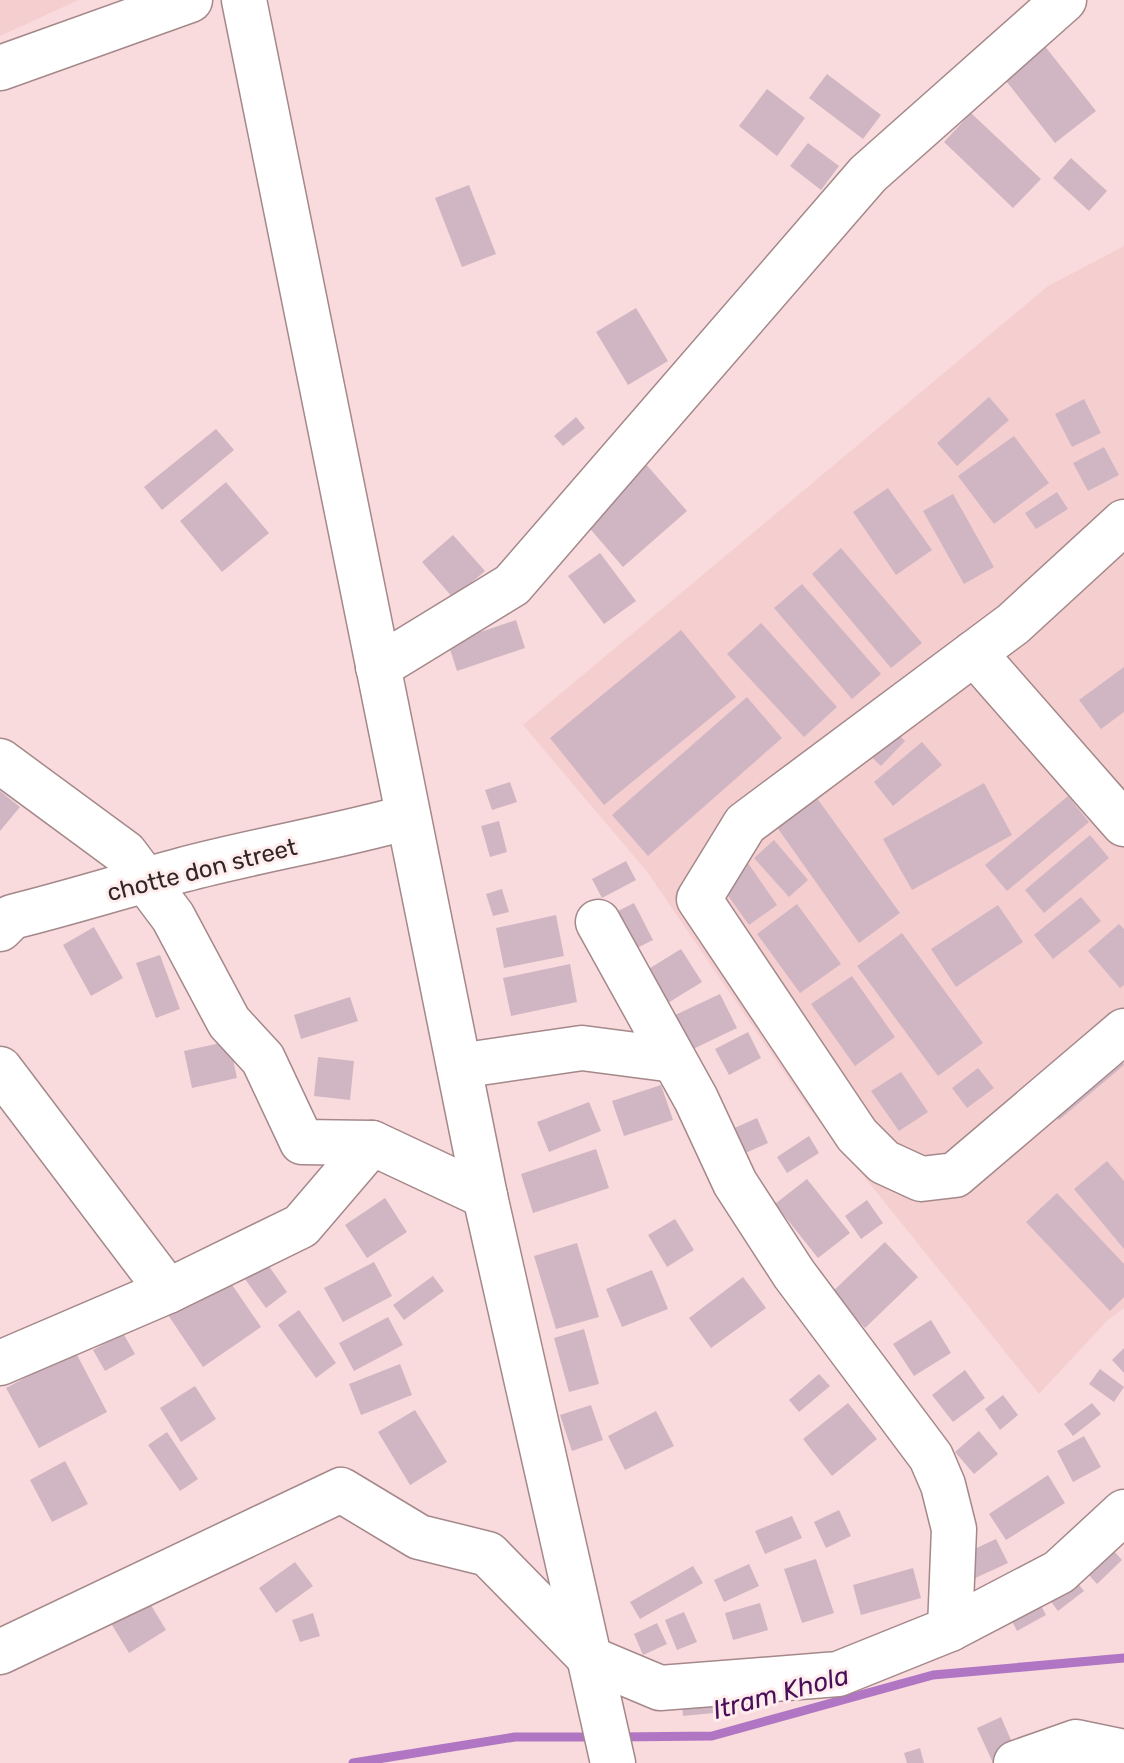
<svg xmlns="http://www.w3.org/2000/svg" width="1124" height="1763" viewBox="0 0 1124 1763" font-family="Rubik,sans-serif">
  <rect width="100%" height="100%" fill="#fadbdd"/>
  <g fill="#f5ced0">
    <polygon points="0,0 79,0 0,36"/>
    <polygon points="1124,246 1124,1308 1107,1321 1039,1394 807,1106 648,873 523,725 1048,286"/>
  </g>
  <g fill="none" stroke-linecap="round" stroke-linejoin="round">
    <g stroke="#b076c4" stroke-width="9">
      <polyline points="618,1737 712,1736 933,1675 1124,1658"/>
      <polyline points="353,1763 515,1737 596,1737"/>
    </g>
  </g>
  <g fill="#d0b6c3">
    <polygon points="1044,45 1096,111 1055,143 1003,77"/>
    <polygon points="827,74 881,115 863,139 809,98"/>
    <polygon points="767,89 805,118 777,156 739,126"/>
    <polygon points="971,113 1041,179 1013,208 944,142"/>
    <polygon points="808,143 839,166 821,190 790,166"/>
    <polygon points="1071,158 1107,191 1089,211 1053,178"/>
    <polygon points="469,185 496,254 462,267 435,198"/>
    <polygon points="636,308 668,361 628,385 596,332"/>
    <polygon points="989,397 1009,420 957,466 937,443"/>
    <polygon points="1084,399 1101,433 1072,447 1055,414"/>
    <polygon points="576,417 585,428 563,446 554,436"/>
    <polygon points="216,429 234,450 162,510 144,487"/>
    <polygon points="1014,436 1049,483 994,524 958,476"/>
    <polygon points="1104,447 1119,475 1088,491 1073,463"/>
    <polygon points="644,462 687,511 623,567 580,517"/>
    <polygon points="226,482 269,533 222,572 180,521"/>
    <polygon points="888,488 932,550 896,575 853,512"/>
    <polygon points="1057,492 1068,509 1036,529 1025,513"/>
    <polygon points="953,494 994,567 964,584 923,511"/>
    <polygon points="453,535 485,571 453,598 422,562"/>
    <polygon points="841,548 922,643 891,668 812,574"/>
    <polygon points="600,553 636,601 604,624 568,576"/>
    <polygon points="802,584 881,674 852,699 774,608"/>
    <polygon points="516,620 525,648 457,671 448,643"/>
    <polygon points="761,623 837,707 804,737 727,654"/>
    <polygon points="681,630 736,697 604,805 550,738"/>
    <polygon points="1124,667 1124,712 1101,729 1079,700"/>
    <polygon points="747,697 782,738 648,856 612,815"/>
    <polygon points="891,727 905,741 881,766 866,752"/>
    <polygon points="922,742 942,765 893,806 874,782"/>
    <polygon points="510,782 517,802 492,810 485,790"/>
    <polygon points="984,783 1012,835 912,890 883,839"/>
    <polygon points="0,791 20,807 0,831"/>
    <polygon points="814,794 900,913 859,943 774,823"/>
    <polygon points="1068,796 1089,822 1007,891 985,865"/>
    <polygon points="499,821 507,852 490,857 481,826"/>
    <polygon points="1090,835 1109,858 1044,913 1025,890"/>
    <polygon points="774,840 808,880 789,897 754,858"/>
    <polygon points="626,861 636,880 602,898 592,879"/>
    <polygon points="748,863 777,905 749,925 719,883"/>
    <polygon points="502,889 509,912 493,916 486,894"/>
    <polygon points="1081,897 1101,921 1053,959 1034,935"/>
    <polygon points="634,903 653,940 635,949 616,912"/>
    <polygon points="797,904 841,964 800,993 757,934"/>
    <polygon points="998,905 1023,942 956,987 931,949"/>
    <polygon points="556,915 564,956 504,968 496,928"/>
    <polygon points="1119,924 1124,929 1124,985 1120,988 1088,951"/>
    <polygon points="94,927 123,978 91,996 63,945"/>
    <polygon points="902,933 983,1043 938,1076 857,966"/>
    <polygon points="681,949 702,982 663,1006 642,973"/>
    <polygon points="160,955 180,1009 156,1018 136,963"/>
    <polygon points="570,964 577,1002 511,1016 503,978"/>
    <polygon points="852,976 895,1037 855,1066 811,1004"/>
    <polygon points="720,994 737,1028 689,1051 673,1016"/>
    <polygon points="350,997 358,1021 301,1039 294,1015"/>
    <polygon points="748,1032 761,1058 729,1075 715,1049"/>
    <polygon points="229,1041 237,1078 192,1088 184,1051"/>
    <polygon points="1117,1052 1124,1065 1059,1120 1049,1108"/>
    <polygon points="318,1057 354,1061 350,1100 314,1096"/>
    <polygon points="978,1068 994,1088 967,1108 952,1088"/>
    <polygon points="901,1072 928,1112 899,1131 871,1091"/>
    <polygon points="661,1085 673,1120 624,1136 612,1101"/>
    <polygon points="589,1102 601,1131 549,1152 537,1122"/>
    <polygon points="757,1118 768,1143 741,1155 730,1130"/>
    <polygon points="809,1136 819,1153 787,1173 777,1157"/>
    <polygon points="596,1149 609,1188 533,1213 521,1174"/>
    <polygon points="1107,1161 1124,1181 1124,1249 1074,1189"/>
    <polygon points="807,1179 850,1233 818,1258 775,1204"/>
    <polygon points="1057,1193 1124,1264 1124,1297 1110,1311 1026,1222"/>
    <polygon points="385,1198 407,1232 367,1258 345,1225"/>
    <polygon points="867,1200 883,1223 861,1239 845,1216"/>
    <polygon points="675,1219 694,1250 667,1267 648,1235"/>
    <polygon points="885,1242 918,1277 865,1328 832,1292"/>
    <polygon points="577,1243 599,1317 556,1329 534,1256"/>
    <polygon points="259,1252 287,1292 266,1308 237,1268"/>
    <polygon points="374,1262 392,1296 343,1322 324,1288"/>
    <polygon points="652,1270 668,1309 622,1327 606,1289"/>
    <polygon points="224,1273 261,1327 203,1367 166,1312"/>
    <polygon points="433,1276 444,1291 404,1320 393,1305"/>
    <polygon points="743,1277 766,1308 711,1348 689,1318"/>
    <polygon points="299,1310 336,1363 316,1378 278,1325"/>
    <polygon points="388,1317 403,1345 354,1371 339,1343"/>
    <polygon points="931,1320 951,1353 914,1376 893,1344"/>
    <polygon points="584,1329 599,1384 569,1392 554,1338"/>
    <polygon points="123,1333 135,1354 105,1371 93,1350"/>
    <polygon points="1124,1348 1124,1373 1112,1360"/>
    <polygon points="75,1351 107,1412 39,1448 6,1388"/>
    <polygon points="400,1364 412,1395 361,1415 349,1384"/>
    <polygon points="1100,1369 1124,1387 1114,1402 1089,1384"/>
    <polygon points="965,1370 985,1398 953,1422 932,1395"/>
    <polygon points="819,1374 830,1386 799,1412 789,1400"/>
    <polygon points="195,1386 216,1419 181,1442 160,1408"/>
    <polygon points="1003,1395 1018,1415 1000,1430 985,1409"/>
    <polygon points="848,1403 877,1439 832,1476 803,1439"/>
    <polygon points="1092,1403 1101,1414 1073,1436 1064,1424"/>
    <polygon points="591,1405 603,1440 572,1451 560,1415"/>
    <polygon points="415,1410 447,1462 410,1485 378,1432"/>
    <polygon points="656,1411 674,1446 625,1470 608,1436"/>
    <polygon points="979,1431 998,1454 974,1474 955,1452"/>
    <polygon points="167,1432 198,1479 180,1491 148,1445"/>
    <polygon points="1084,1436 1101,1467 1073,1482 1057,1451"/>
    <polygon points="65,1461 88,1504 52,1522 30,1480"/>
    <polygon points="1048,1475 1065,1503 1006,1540 989,1514"/>
    <polygon points="839,1510 851,1536 826,1548 814,1522"/>
    <polygon points="792,1516 802,1538 765,1554 755,1531"/>
    <polygon points="1102,1538 1122,1560 1097,1584 1077,1562"/>
    <polygon points="996,1539 1008,1563 969,1581 957,1557"/>
    <polygon points="816,1559 834,1613 802,1623 784,1569"/>
    <polygon points="295,1562 313,1586 276,1613 259,1588"/>
    <polygon points="749,1564 759,1586 724,1602 714,1580"/>
    <polygon points="693,1566 703,1583 640,1619 630,1602"/>
    <polygon points="913,1568 921,1598 861,1615 853,1585"/>
    <polygon points="1069,1572 1084,1591 1058,1611 1043,1591"/>
    <polygon points="143,1592 166,1630 129,1653 106,1615"/>
    <polygon points="1037,1598 1046,1615 1017,1631 1008,1613"/>
    <polygon points="760,1603 768,1630 733,1640 725,1613"/>
    <polygon points="684,1612 697,1642 677,1650 665,1620"/>
    <polygon points="313,1613 320,1636 300,1642 292,1620"/>
    <polygon points="657,1623 667,1644 643,1655 634,1634"/>
    <polygon points="711,1691 714,1713 683,1716 681,1696"/>
    <polygon points="1001,1717 1017,1754 993,1763 977,1728"/>
    <polygon points="920,1748 924,1763 907,1763 904,1753"/>
  </g>
  <g fill="none" stroke-linecap="round" stroke-linejoin="round">
    <g stroke="#a4888a" stroke-width="47">
      <g id="minor">
        <polyline points="244,0 485,1196 613,1763"/>
        <polyline points="0,68 190,0"/>
        <polyline points="1124,522 1013,624 745,824 699,899 857,1135 884,1162 921,1179 955,1175 1124,1031"/>
        <polyline points="974,653 1124,824"/>
        <polyline points="378,667 512,585 868,174 1064,0"/>
        <polyline points="0,761 125,853 173,917 229,1022 263,1059 302,1142 372,1143"/>
        <polyline points="598,922 696,1099 735,1183 794,1274 931,1457 943,1485 954,1529 950,1629"/>
        <path d="M0,929L12,917C69,903 126,885 182,870C257,850 333,838 408,817"/>
        <polyline points="459,1066 582,1048 674,1060"/>
        <polyline points="0,1069 168,1291"/>
        <polyline points="0,1363 168,1291 301,1226 372,1143 485,1196"/>
        <polyline points="0,1652 341,1490 419,1537 488,1554 591,1659 660,1688 838,1674 950,1629 1059,1572 1124,1512"/>
        <polyline points="1016,1763 1076,1742 1124,1752"/>
      </g>
    </g>
    <use href="#minor" stroke="#fff" stroke-width="44"/>
  </g>
  <g text-anchor="middle" dominant-baseline="central" stroke-width="6" stroke-linejoin="round" paint-order="stroke">
    <g font-size="24" fill="#322627" stroke="#ffeced">
      <text transform="translate(202 870) rotate(-14)">chotte don street</text>
    </g>
    <g font-size="26" font-style="italic" fill="#491059" stroke="#ffeced">
      <text transform="translate(781 1693) rotate(-15)">Itram Khola</text>
    </g>
  </g>
</svg>
